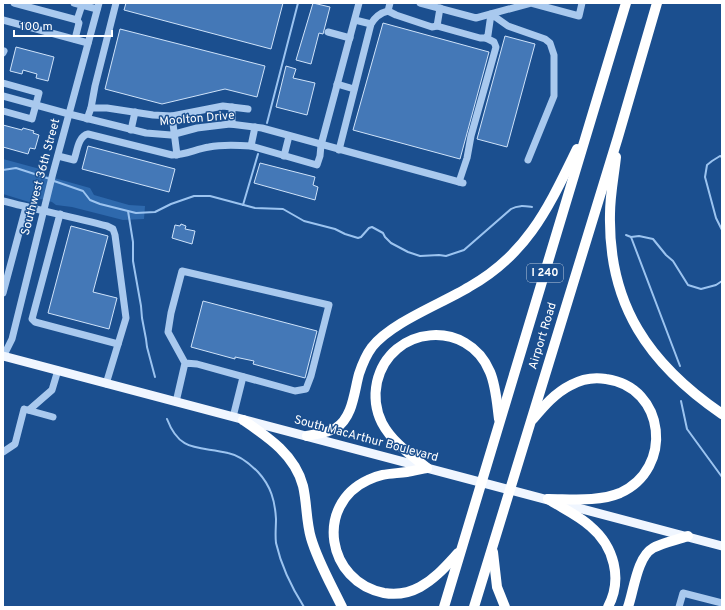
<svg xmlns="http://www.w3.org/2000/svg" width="725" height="610" viewBox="0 0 725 610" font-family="Overpass,sans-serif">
  <rect width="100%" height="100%" fill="#1b4f8f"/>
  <polygon fill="#2e69ad" points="3,159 40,169 47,176 90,188 94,195 129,205 145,206 144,219 123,220 72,207 56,205 52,202 41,199 29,202 3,194"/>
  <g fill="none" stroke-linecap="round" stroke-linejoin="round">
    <g stroke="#9cc4f0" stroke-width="2">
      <polyline points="267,123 298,3"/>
      <polyline points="722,157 720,156 712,161 707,165 705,177 716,218 722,230"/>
      <polyline points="3,170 16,168 50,179"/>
      <path d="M54,181L83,191L90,200L100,204L136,213L155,212L171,204L194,196H210L255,208L283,209L304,221L335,229L345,234L358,238L361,237L369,228L372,227L383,233L385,237L391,243L408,252L420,256L439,255L446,256L464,250L511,209C518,205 524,206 532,207"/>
      <polyline points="243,205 258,154"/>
      <polyline points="128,211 133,242 133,261 141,306 142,318 146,339 147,347 155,377"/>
      <polyline points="626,235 631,237 639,236 653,239 666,255 673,261 688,285 701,289 716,285 722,281"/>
      <polyline points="631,237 680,366"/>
      <polyline points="681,401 687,429 722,477"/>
      <path d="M167,419C180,453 198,446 228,453C239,455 250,464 258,472C271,486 275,501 276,519C276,527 275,535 276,543C281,565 292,588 304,607"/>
    </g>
  </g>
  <g fill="#4478b7" stroke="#cfe3fa">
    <polygon points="126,3 283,3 271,49 124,10"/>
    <polygon points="313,3 330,7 323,34 319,33 311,64 296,60"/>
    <polygon points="383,23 489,52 460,159 353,130"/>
    <polygon points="120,29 265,66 257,97 225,89 162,104 105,89"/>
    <polygon points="505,36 535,44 507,147 477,139"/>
    <polygon points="16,47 54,57 48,81 36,78 37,74 23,70 22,74 10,71"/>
    <polygon points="286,66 296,69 293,78 315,83 307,115 276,107"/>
    <polygon points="3,125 22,130 23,128 34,131 33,133 39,135 35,149 30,148 28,154 3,147"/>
    <polygon points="88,146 175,169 169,192 82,169"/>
    <polygon points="260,163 315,177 313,185 318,187 315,200 254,183"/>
    <polygon points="181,224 186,226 185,229 195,231 192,244 172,238 175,225 180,226"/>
    <polygon points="71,226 108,236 93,292 117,298 109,329 48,313"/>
    <polygon points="203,301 317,331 305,378 253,364 254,361 235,357 235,359 191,347"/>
  </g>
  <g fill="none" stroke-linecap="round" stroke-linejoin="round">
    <g stroke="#a9c9ee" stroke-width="7">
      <polyline points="14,3 77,20"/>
      <polyline points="74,3 97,9"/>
      <polyline points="420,3 476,18 531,3 579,16 582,3"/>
      <polyline points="388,11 396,15 432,27 437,26 440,8"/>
      <polyline points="3,20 88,43"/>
      <polyline points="355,20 371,24"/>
      <polyline points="437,26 480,38 486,38 488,35 491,14 508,26 545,39 550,43 554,55 554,96 528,160"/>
      <polyline points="328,32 350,38"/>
      <polyline points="75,39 79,23 77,20 82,5"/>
      <polyline points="3,53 4,51"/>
      <polyline points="3,83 39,93 32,119 3,111"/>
      <polyline points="337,84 354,89"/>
      <polyline points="3,96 69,114 146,133 171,135 197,128 230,124 262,128 463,183"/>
      <polyline points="91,108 95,86 116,3"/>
      <polyline points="87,119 91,108 107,108 153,115 172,116"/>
      <polyline points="232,124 232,107"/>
      <polyline points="131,130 135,112"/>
      <polyline points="251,146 255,127"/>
      <path d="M339,150L371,24C375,17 380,13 388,11L390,3"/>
      <polyline points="177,155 172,116 223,106 248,109"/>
      <path d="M58,156L74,160C77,152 78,136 88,134L172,155C185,155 196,149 209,147C223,144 237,145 251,146L317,165L320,156L321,145L359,3"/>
      <polyline points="284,156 289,136"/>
      <polyline points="459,182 467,158 471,136 496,47 494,42 486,38"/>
      <path d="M3,201C38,210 73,217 107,226L113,229L115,235L126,318L106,384"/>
      <polyline points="60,214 32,319 35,322 118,344"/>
      <polyline points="3,293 26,207"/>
      <polyline points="3,357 12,339 53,173 99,3"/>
      <polyline points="176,402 185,363 197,364 295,391 306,389 311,376 329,305 182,271 171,313 168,332 185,363"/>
      <polyline points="29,410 52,390 58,370"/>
      <polyline points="233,417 243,377"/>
      <polyline points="3,452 15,444 24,409 53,417"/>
      <polyline points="679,607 683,593 722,603"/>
    </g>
    <polyline stroke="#f0f6ff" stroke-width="9" points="3,356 722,546"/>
    <g stroke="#fff" stroke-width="10">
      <path d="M616,157C614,176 610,195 610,214C608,305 649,364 722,414"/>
      <path d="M533,419C544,406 555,393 571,385C582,379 594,377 606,379C666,387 674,469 620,493C598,502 571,499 548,499"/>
      <path d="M243,420C268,437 295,455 303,486C307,503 306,521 311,538C318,562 331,584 342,607"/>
      <path d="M307,436C316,434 327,433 336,428C353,417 354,392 359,374C362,365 366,355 372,347C392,322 441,304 469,287C528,254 549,206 577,149"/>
      <path d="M427,468C411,455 392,442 382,423C376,411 374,396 377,382C390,325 468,318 490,372C496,386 497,404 499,419"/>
      <path d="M427,468C421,469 414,471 407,472C392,474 382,473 368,480C314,505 327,582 384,593C396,595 409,593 420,587C435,579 446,566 458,553"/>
      <path d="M548,499C562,508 578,515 590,526C614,546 623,579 608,607"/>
      <polyline points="493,552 497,587 505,607"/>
      <polyline points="444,607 626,3"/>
      <polyline points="474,607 618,137 657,3"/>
      <path d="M628,607C634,590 637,557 653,548C664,542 677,540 688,536"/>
    </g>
  </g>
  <g text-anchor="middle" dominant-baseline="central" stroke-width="3" stroke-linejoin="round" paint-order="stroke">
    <rect fill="#1b4f8f" stroke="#bbcadd" stroke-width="1" x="527" y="264" width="36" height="18" rx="3"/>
    <g font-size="11" font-weight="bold" fill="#fff">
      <text x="545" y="273">I 240</text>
    </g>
    <g font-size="12" fill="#fff" stroke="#1b4f8f">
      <text transform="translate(197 119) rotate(-5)">Moolton Drive</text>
      <text transform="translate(41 177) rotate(-75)">Southwest 36th Street</text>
      <text transform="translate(543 336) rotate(-73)">Airport Road</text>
      <text transform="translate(366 439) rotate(15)">South MacArthur Boulevard</text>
    </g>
  </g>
  <rect width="725" height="610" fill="none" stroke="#ffffff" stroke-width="8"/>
  <path d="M14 30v6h98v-6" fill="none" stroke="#ffffff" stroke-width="2"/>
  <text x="20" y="30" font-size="12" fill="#ffffff" stroke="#1b4f8f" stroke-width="3" paint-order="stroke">100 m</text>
</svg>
